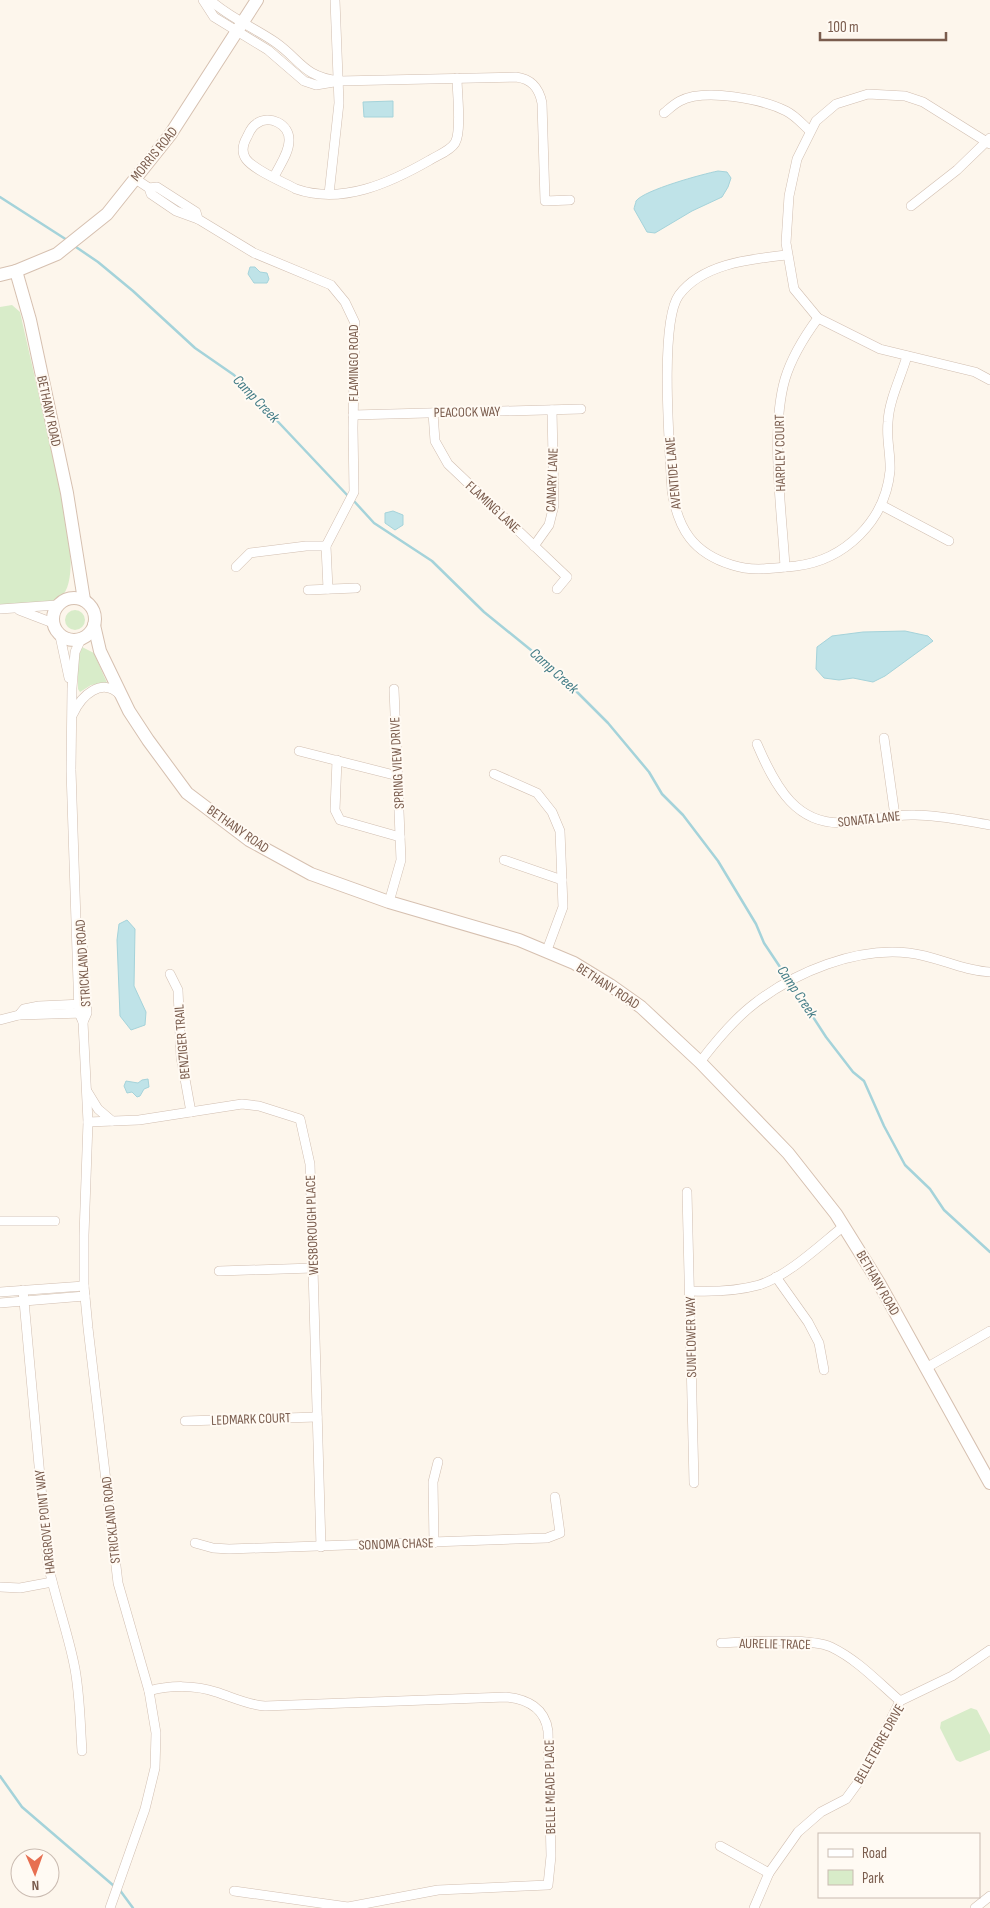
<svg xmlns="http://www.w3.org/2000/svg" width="990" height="1908" viewBox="0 0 990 1908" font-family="'Sofia Sans Condensed',sans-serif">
  <rect width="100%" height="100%" fill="#fdf6ec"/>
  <g fill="#d8ecc9">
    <path d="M12,305L20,312L65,510C68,528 78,583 61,597C49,607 15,605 0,605V307Z"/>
    <circle cx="75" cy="620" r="10"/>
    <polygon points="82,647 94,653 107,683 91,685 80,692 78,689 78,658"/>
    <polygon points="971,1708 977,1710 990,1735 990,1750 960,1762 956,1760 940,1728 941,1722"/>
  </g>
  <g fill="#bfe3e8" stroke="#a5d3da">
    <polygon points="393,101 393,117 364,117 363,102"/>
    <path d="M718,171L727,172L731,178L728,187L722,197L692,211L655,233L647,232L634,209C634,208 636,202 636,201C644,190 703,174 718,171Z"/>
    <polygon points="250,267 255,267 260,272 267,273 269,279 267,283 254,283 248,274"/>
    <polygon points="393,511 403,515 403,525 395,530 385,523 385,513"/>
    <polygon points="905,631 928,636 933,641 885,676 873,682 853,678 839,680 824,678 816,669 817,647 832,636 863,632"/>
    <polygon points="127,920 135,929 134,986 146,1012 145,1025 131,1030 120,1016 117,940 119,924"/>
    <polygon points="148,1079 149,1087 144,1089 140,1096 137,1097 132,1092 127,1093 124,1086 126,1081 138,1083 142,1080"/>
  </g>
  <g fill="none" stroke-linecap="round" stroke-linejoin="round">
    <g stroke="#a5d3da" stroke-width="2.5">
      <polyline points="0,197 67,240"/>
      <polyline points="73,245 98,262 133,291 195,348 234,375 349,497"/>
      <polyline points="353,500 374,523 432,561 484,612 553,668 608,723 649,772 662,794 683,815 718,861 756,924 764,943 788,979"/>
      <polyline points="791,983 826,1037 853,1072 864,1081 884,1126 905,1165 930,1189 944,1210 990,1252"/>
      <polyline points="0,1776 22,1807 114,1886"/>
      <polyline points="119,1889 133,1908"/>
    </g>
    <g stroke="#d1beb0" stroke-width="10">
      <g id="street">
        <polyline points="203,0 214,17 268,50 304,81 316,85 334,82"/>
        <path d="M210,0C230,18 253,27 275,42C301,60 302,76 339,81L516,77C532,79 539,88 542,103L545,201L570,200"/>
        <path d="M664,113C669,109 674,104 680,101C705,88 762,99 786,111C796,116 802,124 810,131"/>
        <polyline points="990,144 923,102 905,96 868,94 836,104 816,121 797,159 789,196 786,243 794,289 818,318 880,349 975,372 990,380"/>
        <path d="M274,177C279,166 289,153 289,141C290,124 269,114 256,124C251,127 249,133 247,137C243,144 241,152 246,159C254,170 283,182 296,189C342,205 390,183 430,160C438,155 450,151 455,143C462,131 457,93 457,78"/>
        <polyline points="134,178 149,188 151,194 176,211 198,219 254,253 331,285 345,302 355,323 353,428 354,492 326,546 328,589"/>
        <polyline points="149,188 157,187 196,212 198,219"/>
        <polyline points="329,194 339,103 335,0"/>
        <polyline points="911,206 957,170 990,138"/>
        <path d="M787,255C752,259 703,263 679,295C659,322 670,452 672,491C678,529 693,553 732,565C753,572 774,568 796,566C845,560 885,521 890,471C891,455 886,438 888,422C889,400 901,377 907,356"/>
        <polyline points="433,413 435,441 448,464 567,577 557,589"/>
        <polyline points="353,415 581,409"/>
        <polyline points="881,505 949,541"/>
        <polyline points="534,546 549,525 554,505 552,410"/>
        <polyline points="236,567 250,553 306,546 326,546"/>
        <path d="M785,567C782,512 770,431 785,379C792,356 804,337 818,318"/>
        <polyline points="308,590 356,588"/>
        <polyline points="0,609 57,605"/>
        <polyline points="19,610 53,623"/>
        <polyline points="60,636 69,678"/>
        <polyline points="81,639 75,652 72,688 71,770 79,1013 83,1022 88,1122 84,1235 84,1286 88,1328 118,1583 149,1691 156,1733 155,1768 145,1809 110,1908"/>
        <path d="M73,714C81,696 102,676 120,695"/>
        <polyline points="884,738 895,816"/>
        <path d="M757,744C775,786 797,829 850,822C872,820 893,814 915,815C941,815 965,821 990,825"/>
        <polyline points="299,751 398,776"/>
        <polyline points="337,760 335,810 340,820 400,837"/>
        <polyline points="494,774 537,793 552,812 560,831 563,907 547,950"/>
        <polyline points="504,860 562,880"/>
        <polyline points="389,902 401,860 394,689"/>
        <polyline points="82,942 87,1013 83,1022"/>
        <polyline points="170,974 178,990 181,1057 191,1112"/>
        <polyline points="19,1015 24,1009 39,1006 83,1004"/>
        <polyline points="0,1020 19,1015 84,1013"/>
        <path d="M700,1062C716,1041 733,1020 754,1004C795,972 856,947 909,953C937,956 962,971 990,972"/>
        <polyline points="87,1091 98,1109 112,1121"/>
        <polyline points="88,1122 139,1120 242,1104 259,1106 300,1119 310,1164 321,1547"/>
        <polyline points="687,1192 694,1483"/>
        <polyline points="0,1221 55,1221"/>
        <polyline points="219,1271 313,1268"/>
        <polyline points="776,1277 808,1322 819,1343 824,1370"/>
        <path d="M23,1290L48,1564C55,1597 67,1630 74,1664C80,1692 80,1722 82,1751"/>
        <path d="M690,1291C713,1292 737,1291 759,1285C788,1276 820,1245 844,1226"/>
        <polyline points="0,1292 84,1286"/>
        <polyline points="0,1303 85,1296"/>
        <polyline points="926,1368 990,1331"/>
        <polyline points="185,1421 317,1417"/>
        <polyline points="195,1543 213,1548 229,1549 547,1538 560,1533 555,1497"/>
        <polyline points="434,1543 433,1482 438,1462"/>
        <polyline points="0,1587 20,1588 52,1582"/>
        <path d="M721,1643C747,1642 809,1637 831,1647C858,1660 878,1682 900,1701"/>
        <path d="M149,1691C170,1685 195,1685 216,1692C232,1697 248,1705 265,1706L506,1697C527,1699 545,1708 548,1731L551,1856L548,1885L438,1890L348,1907L234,1891"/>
        <polyline points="720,1846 769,1873"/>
        <polyline points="754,1908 769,1873 798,1832 821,1812 846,1799 862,1777 900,1701 952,1676 990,1650"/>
        <polyline points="975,1908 990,1896"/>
      </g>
    </g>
    <g stroke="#d6c0b0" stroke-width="14">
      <g id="secondary">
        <polyline points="16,271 30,320 67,493 84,600"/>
        <polyline points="0,275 16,271 57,254 107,214 170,135 257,0"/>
        <circle cx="74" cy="619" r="21"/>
        <polyline points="94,625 100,651 129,711 148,740 187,793 249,840 311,874 389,902 519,940 574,963 610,985 641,1007 700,1062 788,1153 836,1214 879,1283 990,1483"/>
      </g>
    </g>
    <use href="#street" stroke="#fff" stroke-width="9"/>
    <use href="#secondary" stroke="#fff" stroke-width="12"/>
  </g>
  <g text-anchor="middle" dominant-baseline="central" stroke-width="4" stroke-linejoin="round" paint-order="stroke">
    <g font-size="14" fill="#7a5c4d" stroke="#fffaf3">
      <text transform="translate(154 154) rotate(-51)">MORRIS ROAD</text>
      <text transform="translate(353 363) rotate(-90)">FLAMINGO ROAD</text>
      <text transform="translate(49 411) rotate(78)">BETHANY ROAD</text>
      <text transform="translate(467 412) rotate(-1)">PEACOCK WAY</text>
      <text transform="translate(780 453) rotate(-91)">HARPLEY COURT</text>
      <text transform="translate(673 473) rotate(-95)">AVENTIDE LANE</text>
      <text transform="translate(552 480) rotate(-88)">CANARY LANE</text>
      <text transform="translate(493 507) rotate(43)">FLAMING LANE</text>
      <text transform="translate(397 763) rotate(-93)">SPRING VIEW DRIVE</text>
      <text transform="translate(869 819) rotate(-6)">SONATA LANE</text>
      <text transform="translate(238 829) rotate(35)">BETHANY ROAD</text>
      <text transform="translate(83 963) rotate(-94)">STRICKLAND ROAD</text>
      <text transform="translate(608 986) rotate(33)">BETHANY ROAD</text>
      <text transform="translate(182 1042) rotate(-95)">BENZIGER TRAIL</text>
      <text transform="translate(312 1225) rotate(-92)">WESBOROUGH PLACE</text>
      <text transform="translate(878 1283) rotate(60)">BETHANY ROAD</text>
      <text transform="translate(691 1337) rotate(-91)">SUNFLOWER WAY</text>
      <text transform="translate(251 1419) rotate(-2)">LEDMARK COURT</text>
      <text transform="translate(111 1520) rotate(-96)">STRICKLAND ROAD</text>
      <text transform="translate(45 1522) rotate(-96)">HARGROVE POINT WAY</text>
      <text transform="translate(396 1544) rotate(-2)">SONOMA CHASE</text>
      <text transform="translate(775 1644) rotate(1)">AURELIE TRACE</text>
      <text transform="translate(879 1744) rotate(-61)">BELLETERRE DRIVE</text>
      <text transform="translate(550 1787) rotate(-91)">BELLE MEADE PLACE</text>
    </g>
    <g font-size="15" font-style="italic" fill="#437c86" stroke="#fffaf3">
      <text transform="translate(256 399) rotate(46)">Camp Creek</text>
      <text transform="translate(554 671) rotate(42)">Camp Creek</text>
      <text transform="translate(797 992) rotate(56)">Camp Creek</text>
    </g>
  </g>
  <rect x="818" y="1833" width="162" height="65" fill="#fffaf3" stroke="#cabbb1"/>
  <rect x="828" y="1849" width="25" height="8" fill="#ffffff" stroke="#cabbb1"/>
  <text x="862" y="1858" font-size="15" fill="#7a5c4d">Road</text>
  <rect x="828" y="1870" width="25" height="15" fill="#d8ecc9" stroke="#cabbb1"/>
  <text x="862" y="1883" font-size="15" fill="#7a5c4d">Park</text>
  <g transform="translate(35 1873) rotate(178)"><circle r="24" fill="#fffaf3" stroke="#cabbb1"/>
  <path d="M0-4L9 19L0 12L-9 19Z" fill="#e76f51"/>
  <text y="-8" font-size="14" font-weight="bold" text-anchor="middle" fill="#7a5c4d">N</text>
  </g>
  <path d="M820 32v8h126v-8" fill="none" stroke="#7a5c4d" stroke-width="2.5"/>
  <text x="828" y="32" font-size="15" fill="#7a5c4d" stroke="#fffaf3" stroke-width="4" paint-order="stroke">100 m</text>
</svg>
